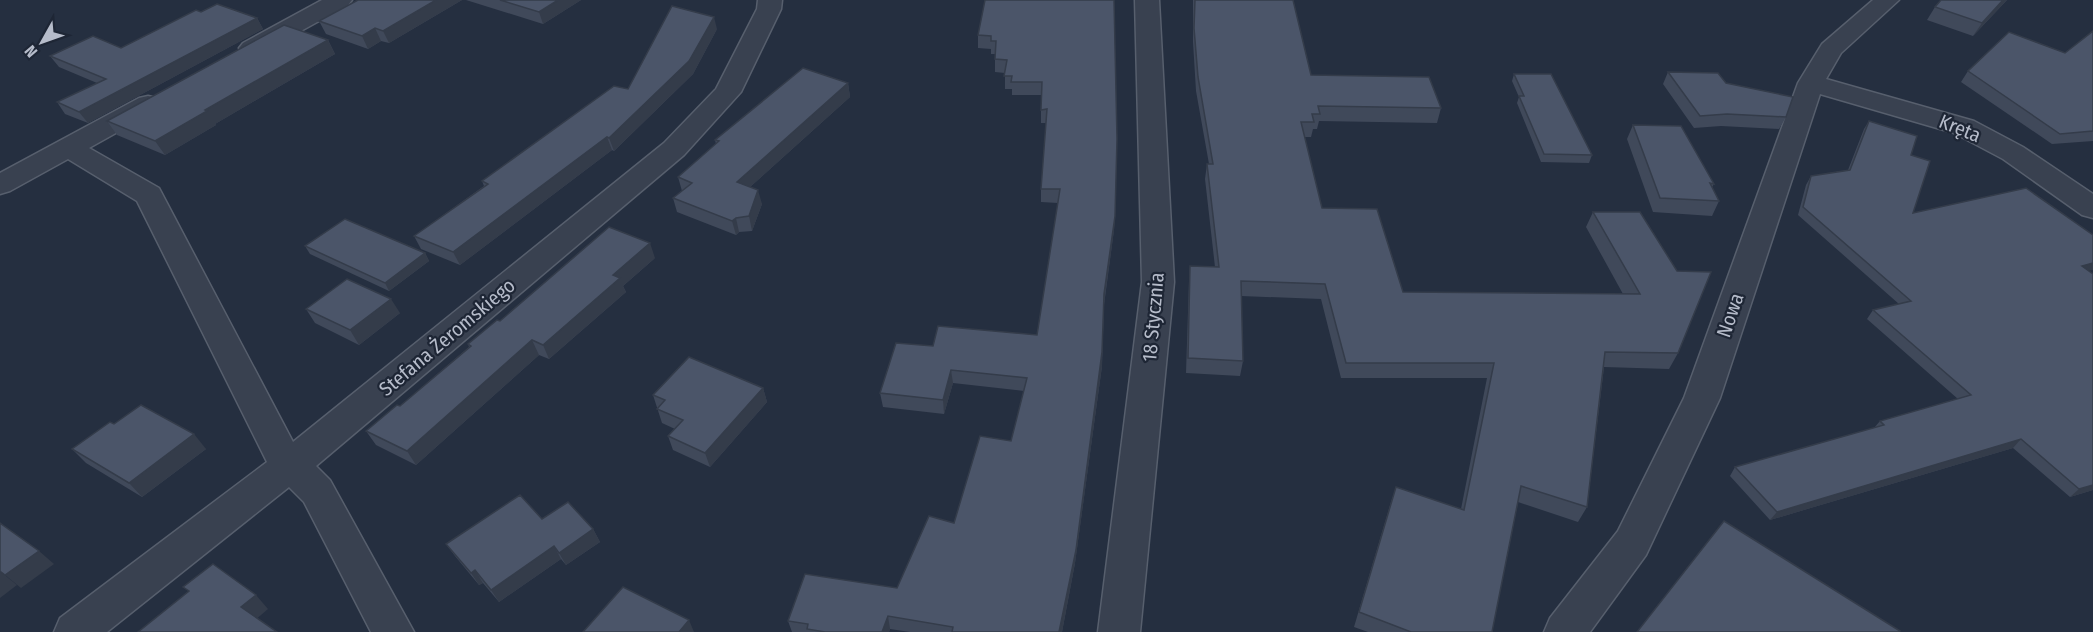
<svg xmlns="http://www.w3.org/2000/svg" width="2093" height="632" viewBox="0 0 2093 632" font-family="'Fira Sans Condensed',sans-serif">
  <rect width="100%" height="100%" fill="#252f40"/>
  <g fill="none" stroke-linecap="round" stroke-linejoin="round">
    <g stroke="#575f6d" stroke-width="3">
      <g id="minor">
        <polygon points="322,0 352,0 348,5 261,53 252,56 243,53 239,48 243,43"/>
        <polygon points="758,0 782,0 781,9 741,92 684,155 316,466 330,480 414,632 371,632 304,502 289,487 107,632 54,632 60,618 267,462 137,201 68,159 10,191 0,194 0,173 139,98 148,96 157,98 161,104 157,110 89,148 159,188 293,442 664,143 716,89 757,9"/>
        <polygon points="1135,0 1159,0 1174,282 1140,632 1098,632 1142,282"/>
        <polygon points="1873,0 1899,0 1841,53 1826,79 1974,121 2023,147 2093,194 2093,218 2082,215 2003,159 1954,133 1820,94 1720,398 1646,555 1590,632 1544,632 1550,618 1618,531 1684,398 1798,83 1822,44"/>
      </g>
    </g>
    <use href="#minor" fill="#394150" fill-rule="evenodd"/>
  </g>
  <g fill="#40495a">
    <polygon points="358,0 462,0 389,43 381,41 368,49 326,34 319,21"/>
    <polygon points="466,0 581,0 543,24"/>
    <polygon points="1114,0 1115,216 1114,230 1104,305 1102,366 1075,563 1062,632 910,632 890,629 889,632 792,632 788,621 897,588 954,523 1011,441 1024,391 953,383 944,414 883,407 880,393 933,346 1037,335 1058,203 1041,202 1041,189 1046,123 1041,123 1041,95 1012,95 1012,89 1005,89 1005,73 995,72 995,54 991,54 991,49 978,48 978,35"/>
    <polygon points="1193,0 1293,0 1311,75 1441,108 1437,123 1319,121 1317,129 1313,129 1311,137 1304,137 1322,208 1403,292 1623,294 1586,227 1593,212 1678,353 1669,369 1604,367 1587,507 1578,522 1518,502 1492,632 1368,632 1354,627 1391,502 1396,487 1461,509 1487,378 1341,378 1321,299 1241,296 1243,361 1240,376 1186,373 1189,281 1190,266 1215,267 1205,179 1207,164 1209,164 1196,91 1193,42"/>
    <polygon points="2007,0 1973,36 1927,20 1935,7"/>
    <polygon points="201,12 257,18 263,29 88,123 65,114 57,102 97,83 59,67 50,56 121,48"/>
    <polygon points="717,29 693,74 614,151 612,150 460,265 421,249 414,236 484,186 482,181 628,89"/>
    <polygon points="2093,31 2093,141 2052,144 1961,82 1968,71 2065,53"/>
    <polygon points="328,40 335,54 215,124 216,125 165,155 117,135 107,121"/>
    <polygon points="1668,72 1726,83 1786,117 1779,129 1721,126 1694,128 1663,84"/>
    <polygon points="1514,74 1592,155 1589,163 1541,162 1517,103 1519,97 1512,81"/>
    <polygon points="848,83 850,97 750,187 762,204 752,231 739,232 736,235 677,212 673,198 682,191 678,177 716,144 715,140"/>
    <polygon points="1869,121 1911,155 1913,213 2088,271 2093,274 2093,490 2070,497 2013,448 1770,520 1730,476 1735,467 1874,428 1880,421 1958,399 1867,319 1873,310 1899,304 1798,215 1806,185 1811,176 1848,170 1864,129"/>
    <polygon points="1633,125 1714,184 1712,187 1719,201 1712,216 1653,212 1627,139"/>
    <polygon points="305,246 425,253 429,261 389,291 310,254"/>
    <polygon points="655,258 623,286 626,292 549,359 539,355 416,465 376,445 366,431 400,406 469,347 468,344 500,321"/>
    <polygon points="306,309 400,313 359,345 315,323"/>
    <polygon points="763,388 767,402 710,467 673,450 668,436 675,429 662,423 653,395"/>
    <polygon points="114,424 206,449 142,497 86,463 72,449"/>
    <polygon points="542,519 593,529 600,542 566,565 561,559 499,602 483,583 479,585 455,556 446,544"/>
  </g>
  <g fill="#343c4a">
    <polygon points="436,0 462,0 389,43 383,31"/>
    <polygon points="558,0 581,0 543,24 539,12"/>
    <polygon points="2003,0 2007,0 1973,36 1982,23"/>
    <polygon points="714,17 717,29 693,74 614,151 609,138"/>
    <polygon points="257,18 263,29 88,123 79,112"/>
    <polygon points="375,28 381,41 368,49 362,36"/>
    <polygon points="328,40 335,54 215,124 216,125 165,155 155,141 205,110"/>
    <polygon points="848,83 850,97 740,196 737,182"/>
    <polygon points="607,137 612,150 460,265 453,252"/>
    <polygon points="758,190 762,204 752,231 749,216"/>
    <polygon points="1115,216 1114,230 1103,308 1104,294"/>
    <polygon points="736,218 739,232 736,235 732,221"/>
    <polygon points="650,243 655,258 623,286 626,292 549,359 543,345 613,275"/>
    <polygon points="425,253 429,261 389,291 385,283"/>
    <polygon points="2093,263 2093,270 2074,274 2082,266"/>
    <polygon points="391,299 400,313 359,345 350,330"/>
    <polygon points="532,340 539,355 416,465 407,451"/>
    <polygon points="1102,352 1102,366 1075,563 1062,632 1059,632"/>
    <polygon points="951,370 953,383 944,414 943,400"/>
    <polygon points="763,388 767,402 710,467 705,453"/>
    <polygon points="194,434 206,449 142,497 129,483"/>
    <polygon points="2021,439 2013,448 1770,520 1777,512"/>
    <polygon points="2093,485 2093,490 2070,497 2079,489"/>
    <polygon points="593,529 600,542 566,565 559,553"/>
    <polygon points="554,546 561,559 499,602 491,590"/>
    <polygon points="39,551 54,564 21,588 5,575"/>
    <polygon points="475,570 483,583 479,585 471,573"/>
    <polygon points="0,572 1,572 17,585 0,598"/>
    <polygon points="256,595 268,609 254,621 241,607"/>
    <polygon points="888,616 890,629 889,632 882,632"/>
    <polygon points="689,620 694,632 679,632"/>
  </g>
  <g fill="#4b5569" stroke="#343c4a" stroke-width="1.5">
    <polygon points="358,0 436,0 383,31 375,28 362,36 319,21"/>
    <polygon points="500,0 558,0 539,12"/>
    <polygon points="985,0 1114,0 1117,139 1115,216 1104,294 1102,352 1076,550 1059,632 952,632 953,627 888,616 882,632 825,632 807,629 808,624 788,621 805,574 897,588 929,516 954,523 980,436 1011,441 1027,378 951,370 943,400 880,393 896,343 933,346 938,326 1037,335 1060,189 1041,189 1047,109 1041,110 1042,82 1011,82 1012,76 1004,76 1007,60 995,59 996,41 991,41 991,36 978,35"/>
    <polygon points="1195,0 1293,0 1311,75 1429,77 1441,108 1318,106 1320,114 1312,114 1314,122 1301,122 1322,208 1377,209 1403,292 1640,294 1593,212 1640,212 1677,271 1711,272 1678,353 1605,352 1587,507 1521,486 1492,632 1411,632 1359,612 1396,487 1464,510 1494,363 1346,363 1325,284 1241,281 1243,361 1188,358 1190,266 1219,267 1207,164 1213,164 1198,77 1194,28"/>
    <polygon points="1941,0 2003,0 1982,23 1935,7"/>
    <polygon points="217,4 257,18 79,112 57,102 106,79 50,56 93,36 121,48 196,10 201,12"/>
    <polygon points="672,6 714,17 689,61 609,138 607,137 453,252 414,236 488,184 482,181 614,86 628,89"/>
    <polygon points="284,25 328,40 205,110 207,111 155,141 107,121"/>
    <polygon points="2093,31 2093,131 2060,134 1968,71 2009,32 2065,53"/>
    <polygon points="803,68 848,83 737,182 758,190 749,216 736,218 732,221 673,198 692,183 678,177 719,141 715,140"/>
    <polygon points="1668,72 1718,73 1726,83 1793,97 1786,117 1727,114 1700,116"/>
    <polygon points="1514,74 1551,74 1592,155 1544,154 1519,96 1524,96"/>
    <polygon points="1869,121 1917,136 1911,155 1930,161 1913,213 2026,188 2093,235 2093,263 2082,266 2093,274 2093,485 2079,489 2021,439 1777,512 1735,467 1884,425 1880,421 1971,395 1873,310 1911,301 1803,207 1811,176 1850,170"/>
    <polygon points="1633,125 1681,126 1714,184 1710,183 1719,201 1660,198"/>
    <polygon points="345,219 425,253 385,283 305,246"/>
    <polygon points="609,227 650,243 613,275 620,278 543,345 532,340 407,451 366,431 397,405 400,406 471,346 468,344 497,320 500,321"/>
    <polygon points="347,279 391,299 350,330 306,309"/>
    <polygon points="689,357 763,388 705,453 668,436 683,420 657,409 665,400 653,395"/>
    <polygon points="141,405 194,434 129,483 72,449 110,422 114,424"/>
    <polygon points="520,495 542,519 568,502 593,529 559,553 554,546 491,590 475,570 471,573 446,544"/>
    <polygon points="1724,521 1900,631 1899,632 1637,632"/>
    <polygon points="0,523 39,551 5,575 1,572 0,572"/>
    <polygon points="213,564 256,595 241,607 277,632 138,632 189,591 183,587"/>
    <polygon points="623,587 689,620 679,632 583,632"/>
  </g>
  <g text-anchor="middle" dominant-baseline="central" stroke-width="4.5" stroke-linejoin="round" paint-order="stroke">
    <g font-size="20" fill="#b6bcca" stroke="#1e2635">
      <text transform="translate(1960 128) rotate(22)">Kręta</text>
      <text transform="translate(1730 315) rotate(-71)">Nowa</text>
      <text transform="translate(1153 317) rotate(-85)">18 Stycznia</text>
      <text transform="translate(447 337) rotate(-40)">Stefana Żeromskiego</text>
    </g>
  </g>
  <g transform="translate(42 42) rotate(230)" stroke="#1e2635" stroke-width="4.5" paint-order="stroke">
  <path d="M0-4.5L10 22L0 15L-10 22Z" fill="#b6bcca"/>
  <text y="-9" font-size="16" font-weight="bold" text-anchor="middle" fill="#b6bcca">N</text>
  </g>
</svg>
